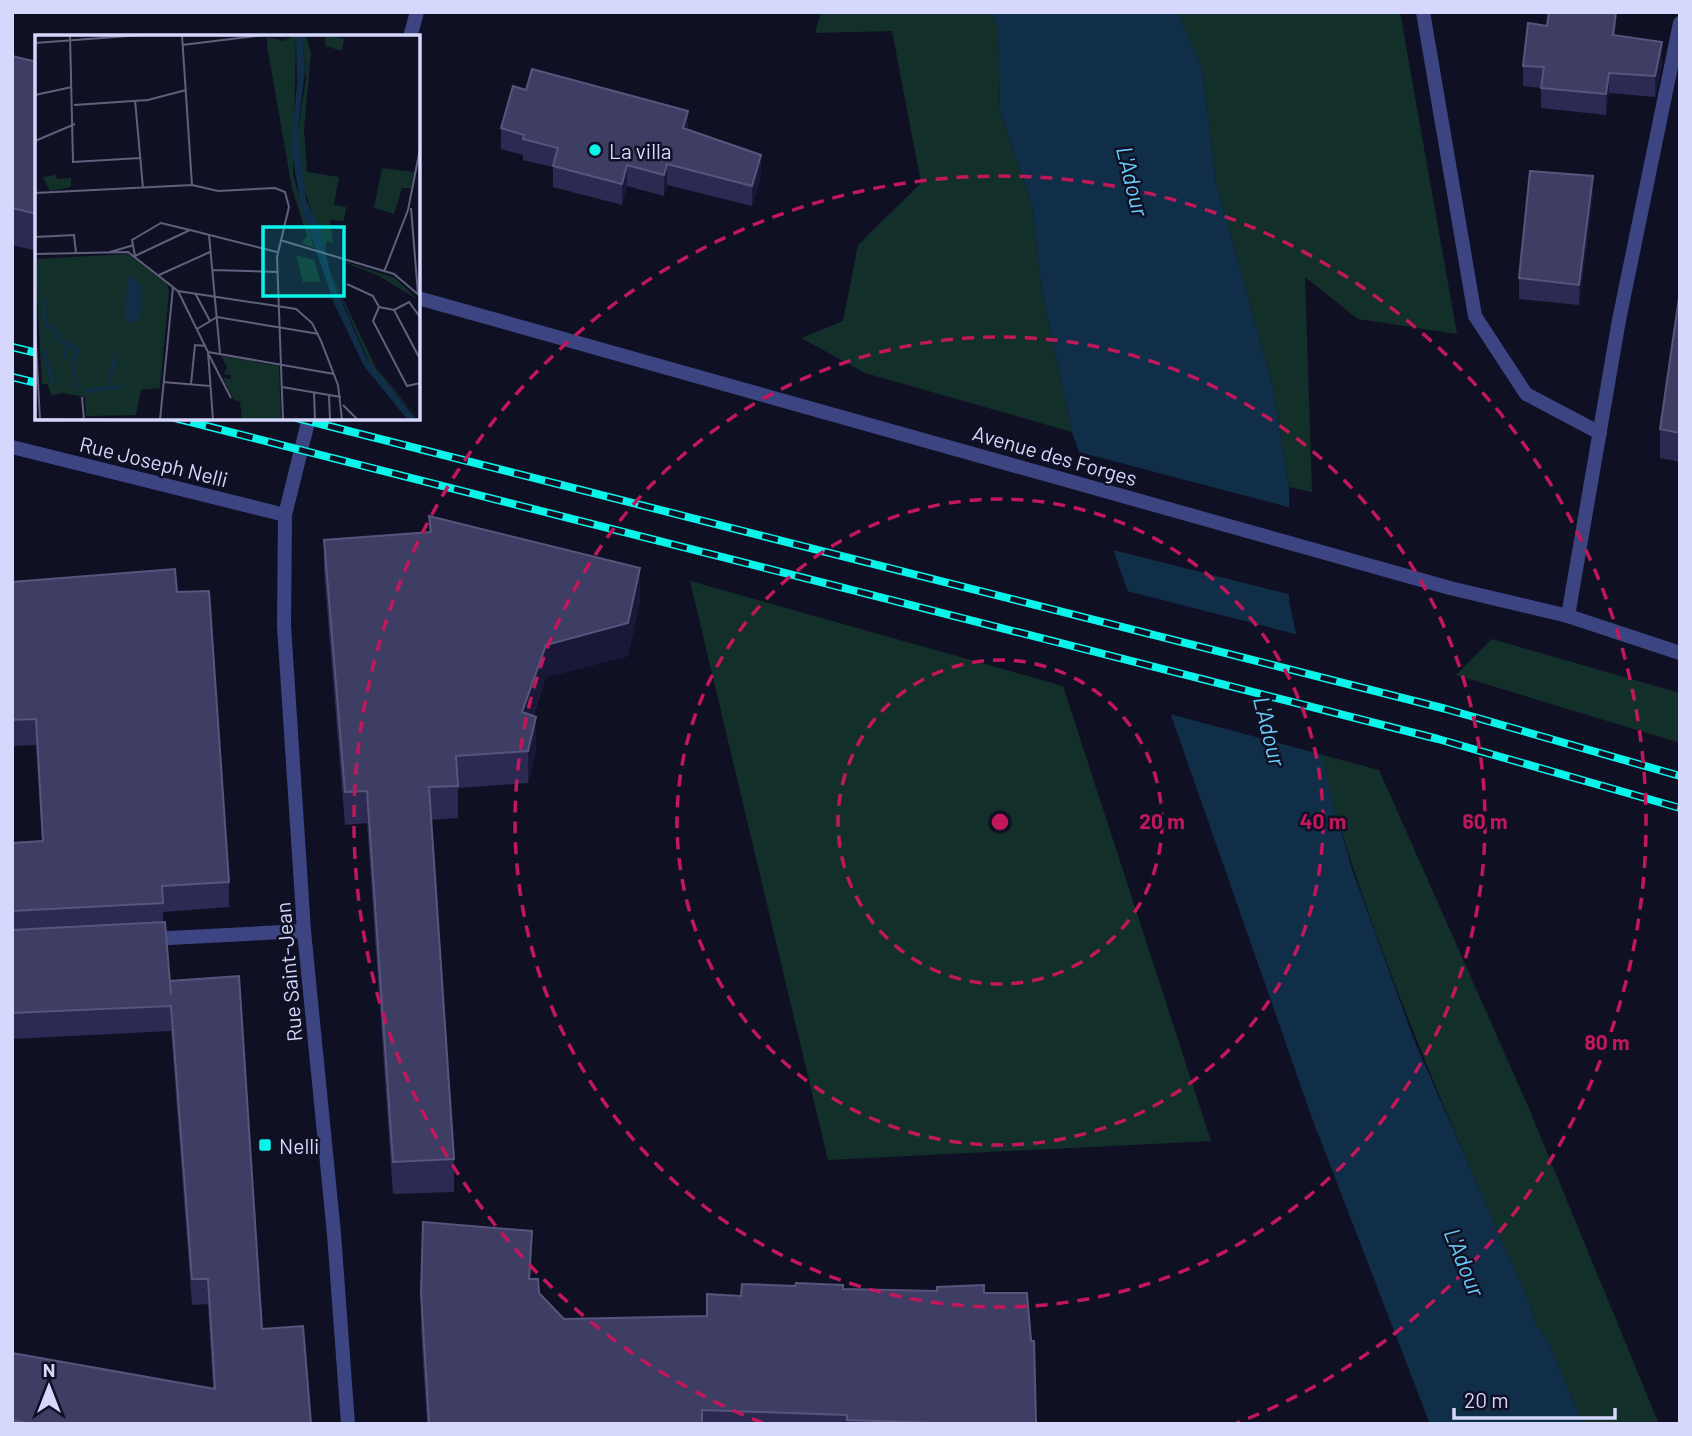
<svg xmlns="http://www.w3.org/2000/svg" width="1692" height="1436" viewBox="0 0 1692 1436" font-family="Barlow,sans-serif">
  <rect width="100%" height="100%" fill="#101025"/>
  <g fill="#132f2a">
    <polygon points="821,12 991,12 998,26 1000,111 1032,205 1042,292 1072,432 865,373 801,338 843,321 858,245 921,183 892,31 815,33"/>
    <polygon points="1178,12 1400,12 1457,334 1358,319 1305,277 1312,492 1289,487 1272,383 1216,183 1202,69"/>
    <polygon points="690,581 1063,686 1211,1141 828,1160"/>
    <polygon points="1492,639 1680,693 1680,743 1456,675"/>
    <path d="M1319,754L1379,770L1528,1106L1659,1424H1583L1547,1339L1536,1325L1532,1309C1452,1127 1371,947 1319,754Z"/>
  </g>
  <polygon fill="#102e48" points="991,12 1178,12 1202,69 1216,183 1272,383 1289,487 1289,601 1332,800 1352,869 1414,1040 1532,1309 1536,1325 1547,1339 1583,1424 1430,1424 1312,1118 1072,432 1042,292 1032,205 1000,111 998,26"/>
  <g fill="#101025">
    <polygon points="1075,451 1292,508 1292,595 1109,549"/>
    <polygon points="1123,590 1299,635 1323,755 1166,713"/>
  </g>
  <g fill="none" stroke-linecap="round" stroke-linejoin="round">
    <g stroke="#3d4482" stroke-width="14">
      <polyline points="1423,12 1475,316 1526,394 1600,433"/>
      <polyline points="1568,616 1619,320 1680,23"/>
    </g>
    <g stroke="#3d4482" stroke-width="14">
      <polyline points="410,37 417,12"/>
      <polyline points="418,298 1450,588 1568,616 1680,653"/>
      <polyline points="309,418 285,515 284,626 304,931 334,1234 348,1424"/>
      <polyline points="12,447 285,515"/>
      <polyline points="150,939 304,931"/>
    </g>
    <g stroke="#0bf4ea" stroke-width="8">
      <g id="rail">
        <polyline points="12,347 37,353"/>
        <polyline points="12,377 37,383"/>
        <polyline points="175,418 1438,739 1680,808"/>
        <polyline points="297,418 1446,709 1680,776"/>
      </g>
    </g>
    <use href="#rail" stroke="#101025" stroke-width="5" stroke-dasharray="16" stroke-linecap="butt"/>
  </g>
  <g fill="#2c2a52">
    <polygon points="1616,12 1615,35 1662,62 1655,97 1609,93 1606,115 1541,108 1541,88 1523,86 1523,66 1547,26"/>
    <polygon points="12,56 37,62 37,251 12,245"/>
    <polygon points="501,128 688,130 761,176 752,206 667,185 664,196 627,186 622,205 553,187 553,167 523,160 523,155 501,149"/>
    <polygon points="1593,196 1579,305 1519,299 1519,278"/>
    <polygon points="1680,291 1680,462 1660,458 1660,429"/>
    <polygon points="429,516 640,600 628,656 546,677 533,716 536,750 528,783 458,788 458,818 431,820 454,1159 454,1192 393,1194 367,823 345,825 324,572 324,540 429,532"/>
    <polygon points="12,582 177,592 229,882 229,907 163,912 163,922 170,981 262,1329 311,1424 12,1424 12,1353 213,1389 208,1304 192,1305 171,1031 12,1039 12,843 42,841 36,745 12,746"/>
    <polygon points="532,1267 531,1279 539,1293 564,1319 707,1316 741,1296 843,1289 984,1293 1031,1341 1034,1341 1036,1424 427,1424 421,1329 421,1293"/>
  </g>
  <g fill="#191838">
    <polygon points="1616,12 1616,27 1613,56 1613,35"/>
    <polygon points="1662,42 1662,62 1655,97 1655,76"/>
    <polygon points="1609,73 1609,93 1606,115 1606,94"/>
    <polygon points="688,111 688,132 683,128"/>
    <polygon points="761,155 761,176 752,206 752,186"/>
    <polygon points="667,164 667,185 664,196 664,175"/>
    <polygon points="627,165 627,186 622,205 622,184"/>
    <polygon points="1593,176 1593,196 1579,305 1579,285"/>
    <polygon points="640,568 640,600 628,656 546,677 522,745 522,712 546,645"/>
    <polygon points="536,717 536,750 528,783 528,751"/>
    <polygon points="532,1231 532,1267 529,1315 529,1279"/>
  </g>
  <g fill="#3e3d64" stroke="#56557c" stroke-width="2">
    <polygon points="1549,12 1616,12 1613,35 1662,42 1655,76 1609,73 1606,94 1541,88 1544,67 1523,66 1528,23 1547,26"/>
    <polygon points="12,56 37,62 37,214 12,208"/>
    <polygon points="532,69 688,111 683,128 761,155 752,186 667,164 664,175 627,165 622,184 553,166 558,148 523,139 524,135 501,128 513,86 526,90"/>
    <polygon points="1530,171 1593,176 1579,285 1519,278"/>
    <polygon points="1680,291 1680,433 1660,429"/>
    <polygon points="429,516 640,568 628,623 546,645 522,712 536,717 528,751 456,756 458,786 429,787 454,1159 393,1162 367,791 345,792 324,540 431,532"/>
    <polygon points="175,569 177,592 209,591 229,882 162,886 163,903 12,911 12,843 43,841 36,719 12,720 12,582"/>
    <polygon points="165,922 171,995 170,981 239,976 262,1329 303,1326 311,1424 33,1424 12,1420 12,1353 215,1389 208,1279 192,1279 171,1006 12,1013 12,930"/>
    <polygon points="423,1222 532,1231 529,1279 538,1279 539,1293 564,1319 707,1316 707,1294 741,1296 742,1284 795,1286 796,1283 843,1285 843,1289 937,1291 937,1287 984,1285 984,1293 1027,1293 1031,1341 1034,1341 1036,1423 934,1424 934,1423 847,1420 847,1415 702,1410 702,1424 429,1424 421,1293"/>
  </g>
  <g fill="none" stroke="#c2185b" stroke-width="3.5" stroke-dasharray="12 9">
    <circle cx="1000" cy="822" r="162"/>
    <circle cx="1000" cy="822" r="323"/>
    <circle cx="1000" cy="822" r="485"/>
    <path d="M763 1423A646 646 0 1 1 1237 1423"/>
  </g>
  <g fill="#0bf4ea" stroke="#101025" stroke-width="2.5">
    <circle cx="595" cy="150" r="7"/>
    <rect x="258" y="1138" width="14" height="14" rx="3.5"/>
  </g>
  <g text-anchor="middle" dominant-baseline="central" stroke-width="5" stroke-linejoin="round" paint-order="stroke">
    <g font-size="21" fill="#d5d7fd" stroke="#101025" text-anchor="start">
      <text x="609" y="150">La villa</text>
      <text x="279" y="1145">Nelli</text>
    </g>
    <g font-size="21" fill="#d5d7fd" stroke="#101025">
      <text transform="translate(1055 455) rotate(16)">Avenue des Forges</text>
      <text transform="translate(154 461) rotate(14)">Rue Joseph Nelli</text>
      <text transform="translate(288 972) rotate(-95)">Rue Saint-Jean</text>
    </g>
    <g font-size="23" font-style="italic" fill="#68cbf8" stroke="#101025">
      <text transform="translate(1133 181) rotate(76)">L'Adour</text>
      <text transform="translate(1270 731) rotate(76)">L'Adour</text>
      <text transform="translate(1465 1262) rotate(68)">L'Adour</text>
    </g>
  </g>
  <g transform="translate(35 35)">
    <rect width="385" height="385" fill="#101025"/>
    <path d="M261,0L258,140L279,213L266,208L272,201L257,153L232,11V2L248,6ZM267,0H271L276,18L269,94L272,137L304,142L299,170L311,172L309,186L295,185L298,208L291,206V216L267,149L263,94L271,44ZM289,0L309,4L307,16L291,11ZM347,133L379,137L376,153H367L359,179L339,173ZM21,140L22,144L36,143V152L15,156L8,142ZM93,219L132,249L134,257L125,353L106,355L101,380L51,381L50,362L27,358L17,361L12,349H7L0,224ZM261,220L279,225L286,247H268ZM299,223L360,243L383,265L344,241ZM291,228L341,333L385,385L336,332ZM186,321L244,331L246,385H207L205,366L199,365L188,343L196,344V340L189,339L192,332Z" fill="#132f2a"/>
    <path d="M261,0H267L270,35L263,94L271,165L286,195L296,242L331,323L382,385H373L329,331L299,268L266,172L256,111L262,50ZM99,241L107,251V275L103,286L97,288L90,284V271L93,244Z" fill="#102e48"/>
    <path fill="none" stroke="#102e48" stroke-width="3.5" d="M9,264L10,289M10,291L19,294L25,307M27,308H34L29,325M35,309L43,316L38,327M9,314L18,350M39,330L40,353M75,348L80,319M48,356L87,351"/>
    <path fill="none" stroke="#5f607b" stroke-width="2" d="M35,0L38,127L105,123M147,0L157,150M0,8L107,0M147,10L229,0M0,60L37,52M100,65L108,153M39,70L113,65L151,55M0,106L40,89M0,158L157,150L183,156L240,153L250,157L254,172L242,222L248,385M376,173L383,259M155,195L100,221L97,205L126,188L155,195L242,217M174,200L185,318M0,202L39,200L41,218M245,205L359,239L385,261M75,217L99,210M0,219L93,217L143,256L261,274L277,288L286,306L303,350L307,385M177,235L243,237M349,237L373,175L385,114M124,240L175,217M312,249L338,261L344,272L338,286L372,351L385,348M143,256L173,317L178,385M160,258L175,286M344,272L359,275L385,324M359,275L374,267L385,282M0,290L5,385M162,294L182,282L284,299M173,317L299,339M174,320L196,363M128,347L175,351M156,349L160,310L171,311M247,352L306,362M279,357L280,385M294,360L295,385M47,362L49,385M308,370L323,385M0,384L130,385M125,385L138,252"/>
    <path fill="#0bf4ea" fill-opacity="0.15" stroke="#0bf4ea" stroke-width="3.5" d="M228,192H309V261H228Z"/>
    <rect width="385" height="385" fill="none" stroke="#d5d7fd" stroke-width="3.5"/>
  </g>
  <circle cx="1000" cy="822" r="10" fill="#c2185b" stroke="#101025" stroke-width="3.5"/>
  <g font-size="21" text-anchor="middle" font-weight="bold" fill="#c2185b" stroke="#101025" stroke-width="5" stroke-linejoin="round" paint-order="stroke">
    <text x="1162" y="829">20 m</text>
    <text x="1323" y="829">40 m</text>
    <text x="1485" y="829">60 m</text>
    <text x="1607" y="1050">80 m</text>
  </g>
  <rect width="1692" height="1436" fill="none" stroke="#d5d7fd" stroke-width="28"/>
  <g transform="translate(49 1387)" stroke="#101025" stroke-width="5" paint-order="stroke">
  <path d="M0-5L12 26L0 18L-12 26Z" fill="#d5d7fd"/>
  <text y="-10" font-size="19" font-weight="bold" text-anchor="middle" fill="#d5d7fd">N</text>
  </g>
  <path d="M1454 1408v10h161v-10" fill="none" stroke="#d5d7fd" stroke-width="3.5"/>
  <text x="1464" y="1408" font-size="21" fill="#d5d7fd" stroke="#101025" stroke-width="5" paint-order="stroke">20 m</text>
</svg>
